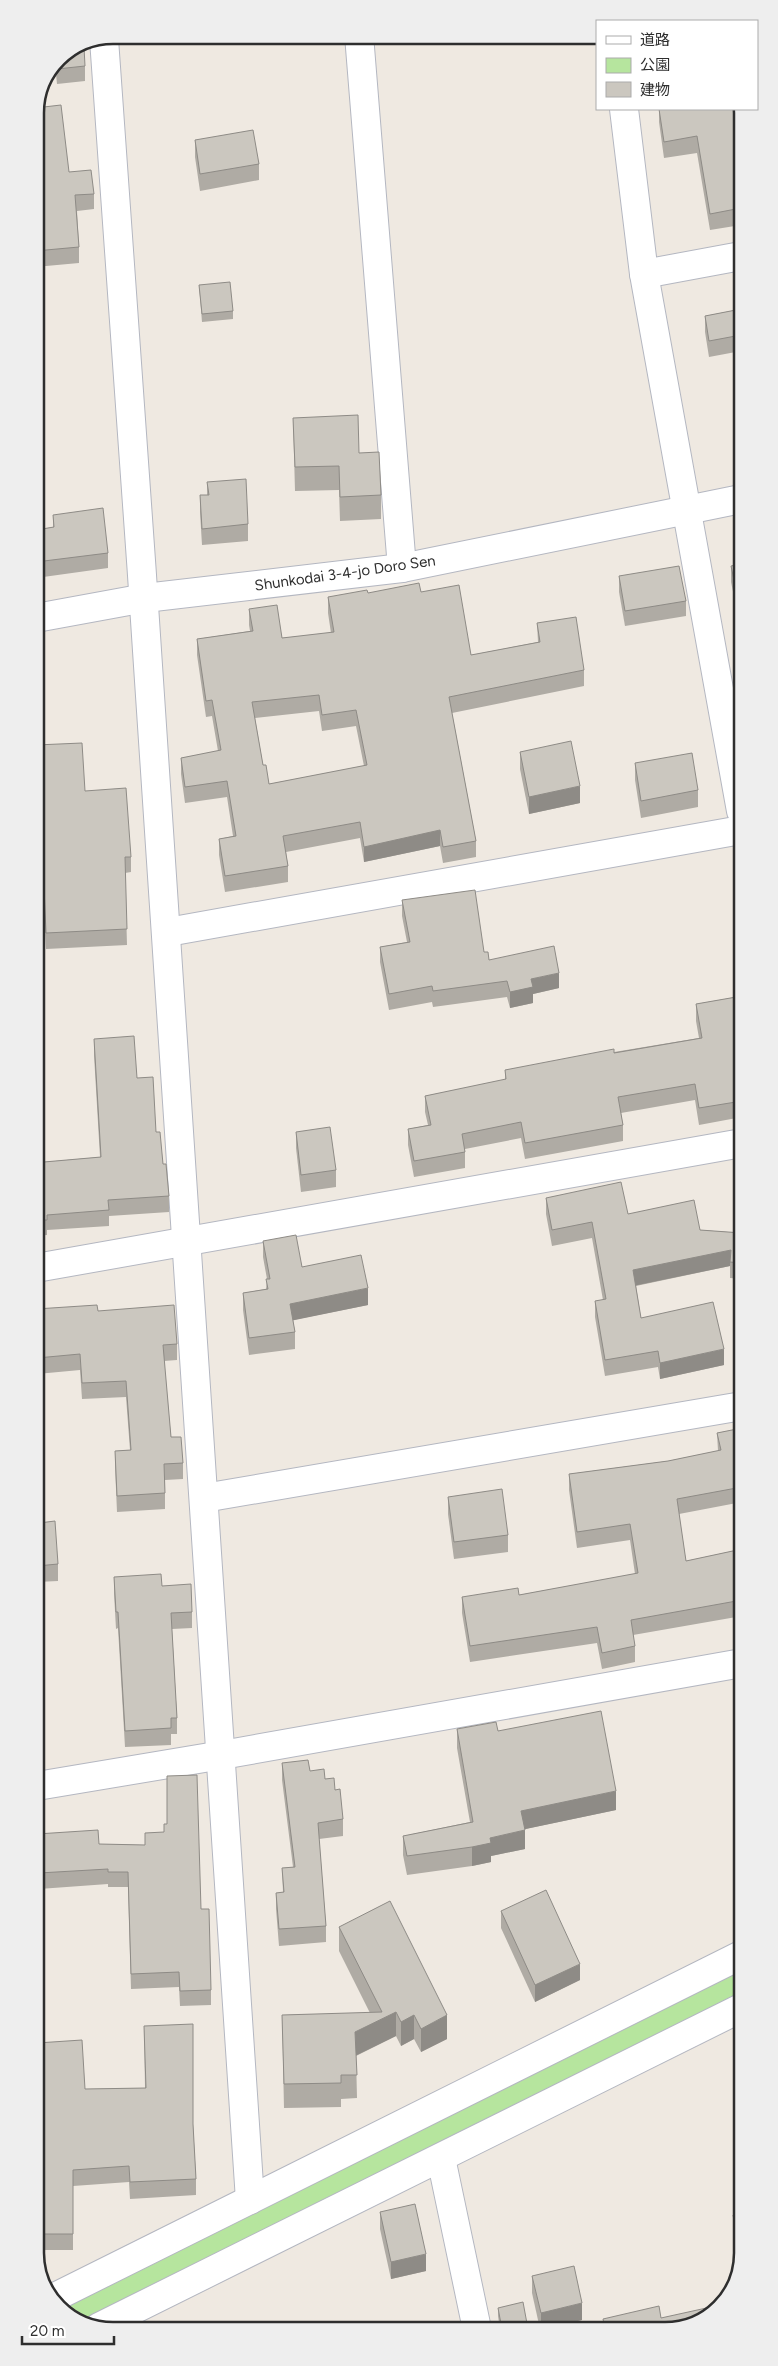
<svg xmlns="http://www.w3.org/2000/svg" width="778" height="2366" viewBox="0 0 778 2366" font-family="Figtree,'Noto Sans JP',sans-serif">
  <rect width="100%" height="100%" fill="#efe9e1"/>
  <polygon fill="#b6e59e" points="743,1970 743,2008 99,2327 62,2312 58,2306"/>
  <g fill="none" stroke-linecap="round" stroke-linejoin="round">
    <g stroke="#b4b7c1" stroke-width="30">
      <g id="minor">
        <polyline points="359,35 402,568"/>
        <path d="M104,39C156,759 204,1479 250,2200"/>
        <polyline points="624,109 644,274 741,811"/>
        <polyline points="644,274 741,256"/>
        <polyline points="36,618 145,598 402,568 741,499"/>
        <polyline points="168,932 741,830"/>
        <polyline points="36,1268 742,1143"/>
        <polyline points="204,1498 742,1406"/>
        <polyline points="37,1786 222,1755 742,1663"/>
        <polyline points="441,2158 477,2329"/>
        <polyline points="53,2298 743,1954"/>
        <polyline points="99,2327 743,2007"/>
      </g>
    </g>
    <use href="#minor" stroke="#fff" stroke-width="28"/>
  </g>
  <g fill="#afaba4" fill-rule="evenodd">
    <polygon points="206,35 257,35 207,44"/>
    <polygon points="58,58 85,66 85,81 57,84 55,64"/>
    <polygon points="35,108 69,172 94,194 94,209 77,211 79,247 79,263 35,267"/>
    <polygon points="659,109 740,109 741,225 710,230 697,153 664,158 659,122"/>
    <polygon points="195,140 259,164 259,180 200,191 195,157"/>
    <polygon points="199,285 233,311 233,319 202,322"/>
    <polygon points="741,309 741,351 709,357 705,332 705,316"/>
    <polygon points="293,418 359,453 381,495 381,519 340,521 339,490 295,491"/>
    <polygon points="207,482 248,524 248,541 202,545 200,512 200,495 207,495"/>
    <polygon points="53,515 108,553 108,568 36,578 36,530 53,527"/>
    <polygon points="741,564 741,630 731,582 731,566"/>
    <polygon points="619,576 686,601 686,616 625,626 619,592"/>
    <path d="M421,592L471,655L538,642L537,623L584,670V686L452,713L476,841V857L443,863L440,846L364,862L360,838L286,852L288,866V882L225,892L219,855V839L233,836L227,797L185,803L181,774V758L218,751L212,716L206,717L197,655V639L250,631L249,625V609L282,638L331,633L328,613V597L368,593ZM319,711L322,731L356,726L364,766L269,784L263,765L255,718Z"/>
    <polygon points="36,745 85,791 131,857 131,872 125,873 127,945 46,949 44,902 36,903"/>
    <polygon points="520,752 580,803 529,814 520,769"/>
    <polygon points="635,763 698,790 698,807 641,818 635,780"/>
    <polygon points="402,900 484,952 489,960 559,988 533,994 533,1003 510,1008 507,997 433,1007 432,1002 389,1010 380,962 380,947 407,942 402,916"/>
    <polygon points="742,996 742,1049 738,1050 742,1070 742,1117 699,1125 695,1100 621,1113 623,1125 623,1141 525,1159 521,1138 465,1149 465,1168 414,1177 408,1145 408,1129 428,1125 425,1112 425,1096 505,1080 505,1070 699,1038 696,1021 696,1004"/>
    <polygon points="94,1039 137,1078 156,1132 163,1164 169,1196 169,1212 109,1216 109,1226 47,1230 47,1235 36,1236 36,1155 44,1162 100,1157 94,1055"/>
    <polygon points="296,1132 336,1170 336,1187 301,1192 296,1148"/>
    <polygon points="546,1198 700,1230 742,1233 742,1279 730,1278 730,1266 636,1286 641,1318 724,1365 660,1379 658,1367 605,1376 595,1317 595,1301 603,1300 592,1238 552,1246 546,1214"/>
    <polygon points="263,1241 302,1267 368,1305 293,1320 295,1332 295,1349 249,1355 243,1310 243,1293 266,1289 267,1279 263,1257"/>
    <polygon points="36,1309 98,1311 177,1344 177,1360 164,1361 171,1437 183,1463 183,1479 165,1480 165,1509 117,1512 115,1466 115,1451 130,1450 126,1397 82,1399 80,1370 37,1374"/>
    <polygon points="742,1428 742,1502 679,1514 686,1561 742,1549 742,1616 633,1635 635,1646 635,1662 602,1669 597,1643 470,1662 462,1613 462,1597 519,1595 635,1574 630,1540 577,1548 569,1490 569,1474 668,1461 718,1451 717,1433"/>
    <polygon points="37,1491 39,1523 58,1564 58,1581 37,1582"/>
    <polygon points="448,1497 508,1535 508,1552 454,1559 448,1514"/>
    <polygon points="114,1577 162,1586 192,1612 192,1628 172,1629 177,1718 177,1734 171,1734 171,1745 125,1747 118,1628 116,1629 114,1593"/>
    <polygon points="742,1670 742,1708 737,1680 737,1671"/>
    <polygon points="457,1729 498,1731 616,1810 525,1829 525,1849 491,1856 491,1862 472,1866 407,1875 403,1855 403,1836 470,1822 457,1748"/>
    <polygon points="282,1763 310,1771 325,1779 335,1790 343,1819 343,1836 319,1839 326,1926 326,1942 279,1946 276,1909 276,1893 283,1892 282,1868 293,1867 282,1780"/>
    <polygon points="145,1833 201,1909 211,1990 211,2005 180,2006 179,1987 131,1989 128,1887 108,1887 108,1884 39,1889 37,1849 37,1834 99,1844 145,1845"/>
    <polygon points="501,1911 580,1980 535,2002 501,1928"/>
    <polygon points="339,1927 447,2039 421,2052 414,2039 401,2046 396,2036 356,2056 357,2098 341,2099 341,2107 284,2108 282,2015 370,2013 339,1951"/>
    <polygon points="144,2026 193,2124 196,2179 196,2195 130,2199 129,2182 73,2186 73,2250 38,2250 37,2149 42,2149 37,2098 37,2043 85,2089 145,2088"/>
    <polygon points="380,2212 426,2271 391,2279 380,2229"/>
    <polygon points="733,2215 743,2253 739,2266 733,2232"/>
    <polygon points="532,2276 582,2320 544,2329 540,2329 532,2293"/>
    <polygon points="498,2308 528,2329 500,2329 498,2316"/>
  </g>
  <g fill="#8e8b86">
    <polygon points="580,786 580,803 529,814 529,797"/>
    <polygon points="440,830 440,846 364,862 364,847"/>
    <polygon points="559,973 559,988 533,994 533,1003 510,1008 510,992 531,979"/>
    <polygon points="731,1250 730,1266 633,1286 633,1270"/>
    <polygon points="368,1288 368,1305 290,1321 290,1304"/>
    <polygon points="724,1349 724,1365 660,1379 660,1363"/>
    <polygon points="616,1791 616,1810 521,1830 521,1811"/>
    <polygon points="525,1830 525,1849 491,1856 491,1862 472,1866 472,1847 490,1838"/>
    <polygon points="580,1964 580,1980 535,2002 535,1985"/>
    <polygon points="396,2012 396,2036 355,2056 355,2032"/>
    <polygon points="414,2015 414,2039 401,2046 401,2022"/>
    <polygon points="447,2015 447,2039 421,2052 421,2029"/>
    <polygon points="426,2254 426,2271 391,2279 391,2262"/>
    <polygon points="582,2303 582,2320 544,2329 541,2329 541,2313"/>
  </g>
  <g fill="#cbc7bf" stroke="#8e8b86" fill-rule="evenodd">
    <polygon points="84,47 85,66 57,69 56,61 58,58"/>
    <polygon points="61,105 69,172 91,170 94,194 75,195 79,247 35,251 35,108"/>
    <polygon points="659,109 740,109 741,208 710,214 697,136 664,142"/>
    <polygon points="253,130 259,164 200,174 195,140"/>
    <polygon points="230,282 233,311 202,314 199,285"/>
    <polygon points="741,309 741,335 709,341 705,316"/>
    <polygon points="358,415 359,453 379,452 381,495 340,497 339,466 295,467 293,418"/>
    <polygon points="246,479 248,524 202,529 200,495 209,495 207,482"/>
    <polygon points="103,508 108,553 36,562 36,530 54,527 53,515"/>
    <polygon points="741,564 741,613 731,566"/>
    <polygon points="679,566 686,601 625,611 619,576"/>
    <path d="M419,583L421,592L459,585L471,655L540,642L537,623L576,617L584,670L449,697L476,841L443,847L440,830L364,847L360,822L283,836L288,866L225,876L219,839L236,836L227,781L185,787L181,758L221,750L212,700L206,701L197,639L253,631L249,609L277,605L282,638L334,632L328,597L367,590L368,593ZM319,695L322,715L356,710L367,765L269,784L266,765H263L252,702Z"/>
    <polygon points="571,741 580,786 529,797 520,752"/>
    <polygon points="82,743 85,791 126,788 131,857 125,857 127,929 46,933 44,887 36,887 36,745"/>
    <polygon points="692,753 698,790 641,801 635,763"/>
    <polygon points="475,890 484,952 488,952 489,960 554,946 559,973 531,979 533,987 510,992 507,981 433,991 432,986 389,994 380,947 410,942 402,900"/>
    <polygon points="742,996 742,1033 735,1034 742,1070 742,1101 699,1108 695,1084 618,1097 623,1125 525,1143 521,1122 462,1134 465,1152 414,1161 408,1129 431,1125 425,1096 506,1079 505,1070 614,1049 614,1053 702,1038 696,1004"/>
    <polygon points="134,1036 137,1078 153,1077 156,1132 160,1132 163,1164 166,1164 169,1196 108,1200 109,1210 47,1215 47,1220 36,1220 36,1155 44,1155 44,1162 101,1157 94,1039"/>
    <polygon points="330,1127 336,1170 301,1175 296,1132"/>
    <polygon points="621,1182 628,1214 694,1200 700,1230 742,1233 742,1263 730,1262 731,1250 633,1270 641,1318 713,1302 724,1349 660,1363 658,1351 605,1360 595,1301 606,1299 592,1222 552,1230 546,1198"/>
    <polygon points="296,1235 302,1267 361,1255 368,1288 290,1304 295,1332 249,1338 243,1293 268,1289 266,1279 270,1279 263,1241"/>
    <polygon points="97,1305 98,1311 174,1305 177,1344 163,1345 171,1437 181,1437 183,1463 164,1464 165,1493 117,1496 115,1451 131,1450 126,1381 82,1383 80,1354 37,1358 36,1309"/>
    <polygon points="742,1428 742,1487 677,1499 686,1561 742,1549 742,1600 631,1620 635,1646 602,1653 597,1627 470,1646 462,1597 518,1588 519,1595 638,1573 630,1524 577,1532 569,1474 668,1461 721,1450 717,1433"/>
    <polygon points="502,1489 508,1535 454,1542 448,1497"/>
    <polygon points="37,1491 39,1523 55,1521 58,1564 37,1566"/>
    <polygon points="161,1574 162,1586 191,1584 192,1612 171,1613 177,1718 171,1718 171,1728 125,1731 118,1612 116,1612 114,1577"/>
    <polygon points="742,1670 742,1699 737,1671"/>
    <polygon points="601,1711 616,1791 521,1811 525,1830 490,1838 491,1843 472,1847 407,1856 403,1836 473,1822 457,1729 496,1722 498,1731"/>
    <polygon points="308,1760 310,1771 324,1769 325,1779 334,1778 335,1790 340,1789 343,1819 318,1823 326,1926 279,1929 276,1893 284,1892 282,1868 295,1867 282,1763"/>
    <polygon points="197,1775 201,1909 209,1909 211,1990 180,1991 179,1972 131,1974 128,1872 108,1872 108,1869 39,1873 37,1834 98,1830 99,1844 145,1845 145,1833 164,1832 164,1824 167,1824 167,1776"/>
    <polygon points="546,1890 580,1964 535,1985 501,1911"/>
    <polygon points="390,1901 447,2015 421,2029 414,2015 401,2022 396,2012 355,2032 357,2075 341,2075 341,2083 284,2084 282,2015 382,2012 339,1927"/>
    <polygon points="193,2024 193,2124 196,2179 130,2182 129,2166 73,2170 73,2234 38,2234 37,2149 43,2149 37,2082 37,2043 82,2040 85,2089 146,2088 144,2026"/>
    <polygon points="415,2204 426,2254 391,2262 380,2212"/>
    <polygon points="743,2214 743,2253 741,2260 733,2215"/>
    <polygon points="574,2266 582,2303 541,2313 532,2276"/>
    <polygon points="523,2302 528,2329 502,2329 498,2308"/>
    <polygon points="720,2305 685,2328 605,2329 603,2319 659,2306 661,2318"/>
  </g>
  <g text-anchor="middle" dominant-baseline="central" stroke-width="4.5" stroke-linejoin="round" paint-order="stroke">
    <g font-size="15" fill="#2e2e2e" stroke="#fff">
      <text transform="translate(345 573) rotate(-8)">Shunkodai 3-4-jo Doro Sen</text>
    </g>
  </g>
  <path d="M0 0H778V2366H0ZM113 44H665A69 69 0 0 1 734 113V2253A69 69 0 0 1 665 2322H113A69 69 0 0 1 44 2253V113A69 69 0 0 1 113 44Z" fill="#eee" fill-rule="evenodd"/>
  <path fill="none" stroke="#2e2e2e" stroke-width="2.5" d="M113 44H665A69 69 0 0 1 734 113V2253A69 69 0 0 1 665 2322H113A69 69 0 0 1 44 2253V113A69 69 0 0 1 113 44Z"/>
  <rect x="596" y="20" width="162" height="90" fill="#ffffff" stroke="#ababab"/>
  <rect x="606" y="36" width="25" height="8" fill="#ffffff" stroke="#ababab"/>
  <text x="640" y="45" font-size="15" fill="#2e2e2e">道路</text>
  <rect x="606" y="58" width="25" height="15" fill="#b6e59e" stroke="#ababab"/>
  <text x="640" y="70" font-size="15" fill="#2e2e2e">公園</text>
  <rect x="606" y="82" width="25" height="15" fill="#cbc7bf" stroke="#ababab"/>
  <text x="640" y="95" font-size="15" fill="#2e2e2e">建物</text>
  <path d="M22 2336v8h92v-8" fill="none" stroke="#2e2e2e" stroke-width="2.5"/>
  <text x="30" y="2336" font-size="15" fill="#2e2e2e" stroke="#ffffff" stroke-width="4" paint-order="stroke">20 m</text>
</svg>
